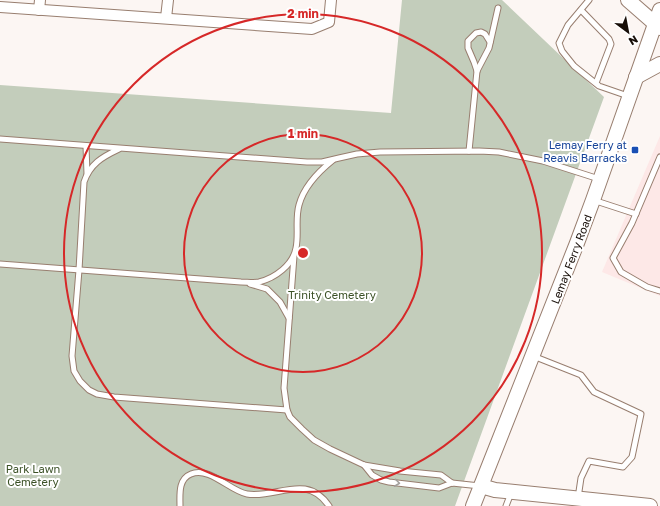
<svg xmlns="http://www.w3.org/2000/svg" width="660" height="506" viewBox="0 0 660 506" font-family="'Golos Text',sans-serif">
  <rect width="100%" height="100%" fill="#fcf6f3"/>
  <polygon fill="#fde8e7" points="660,136 660,296 602,272"/>
  <polygon fill="#c3cdbb" points="402,0 502,0 604,97 455,506 0,506 0,85 391,113"/>
  <g fill="none" stroke-linecap="round" stroke-linejoin="round">
    <g stroke="#987e6f" stroke-width="7">
      <g id="lane">
        <polyline points="589,0 568,25 559,43 562,51 574,66 599,86 628,96"/>
        <polyline points="581,10 609,39 611,44 596,83"/>
        <polyline points="477,71 474,62 468,48 468,41 476,33 481,32 485,34 490,42"/>
        <polyline points="0,139 307,162 322,162 339,158 357,154 380,152 479,151 499,152 543,161 599,179"/>
        <polyline points="86,146 87,174"/>
        <path d="M119,149C102,157 90,164 84,182L79,270L72,356L74,371L80,381L89,390L97,394L114,397L287,410"/>
        <polyline points="469,151 477,71 489,48 498,8"/>
        <polyline points="660,157 632,223 613,258 621,272 647,287 660,291"/>
        <polyline points="593,200 636,214"/>
        <polyline points="294,256 284,388 287,410 290,417 302,429 314,440 330,449 364,465 400,471 441,475 452,483"/>
        <path d="M0,264L241,282C247,282 254,283 259,282C275,278 293,265 296,248C299,234 295,219 299,205C304,186 318,172 333,160"/>
        <polyline points="250,284 267,289 280,302 289,318"/>
        <polyline points="533,356 581,375 594,392 641,414 632,457 623,467 589,461 581,478 578,498"/>
        <polyline points="364,465 372,475 381,480 389,482 439,488 452,483 480,486"/>
        <path d="M180,506C180,495 178,479 191,474C209,466 230,491 247,494C277,499 306,472 329,506"/>
        <polyline points="506,506 511,493"/>
      </g>
    </g>
    <g stroke="#987e6f" stroke-width="12">
      <g id="street">
        <polyline points="0,7 312,29 329,22 331,0"/>
        <polyline points="39,10 40,0"/>
        <polyline points="166,18 168,0"/>
      </g>
    </g>
    <g stroke="#987e6f" stroke-width="16">
      <g id="secondary">
        <polyline points="628,0 660,28"/>
        <polyline points="636,77 660,64"/>
        <polyline points="481,486 495,490 650,506"/>
        <polyline points="473,506 577,243 593,200 660,10"/>
      </g>
    </g>
    <use href="#lane" stroke="#fff" stroke-width="5"/>
    <use href="#street" stroke="#fff" stroke-width="10"/>
    <use href="#secondary" stroke="#fff" stroke-width="14"/>
  </g>
  <defs><path id="oneway-chevron" d="M-2-3.5L2.5 0L-2 3.5" fill="none" stroke-width="1.6" stroke-linecap="round" stroke-linejoin="round"/></defs>
  <use stroke="#a29f9c" href="#oneway-chevron" transform="translate(397 483) rotate(7)"/>
  <g fill="none" stroke="#d62828" stroke-width="2">
    <circle cx="303" cy="253" r="119"/>
    <circle cx="303" cy="253" r="239"/>
  </g>
  <rect fill="#1a4fb4" stroke="#fff" stroke-width="1.5" x="631" y="146" width="8" height="8" rx="2"/>
  <g text-anchor="middle" dominant-baseline="central" stroke-width="4" stroke-linejoin="round" paint-order="stroke">
    <g font-size="11" fill="#164399" stroke="#fff" text-anchor="end">
      <text x="627" y="144">Lemay Ferry at<tspan x="627" dy="13">Reavis Barracks</tspan></text>
    </g>
    <g font-size="11" fill="#170e08" stroke="#fff">
      <text transform="translate(571 259) rotate(-69)">Lemay Ferry Road</text>
    </g>
    <g font-size="11" fill="#3b5126" stroke="#fff">
      <text x="332" y="294">Trinity Cemetery</text>
      <text x="33" y="468">Park Lawn<tspan x="33" dy="13">Cemetery</tspan></text>
    </g>
  </g>
  <circle cx="303" cy="253" r="6" fill="#d62828" stroke="#fff" stroke-width="2"/>
  <g font-size="12" text-anchor="middle" font-weight="bold" fill="#d62828" stroke="#fff" stroke-width="4" stroke-linejoin="round" paint-order="stroke">
    <text x="303" y="18">2 min</text>
    <text x="303" y="138">1 min</text>
  </g>
  <g transform="translate(628 32) rotate(148)" stroke="#ffffff" stroke-width="3" paint-order="stroke">
  <path d="M0-3L7 15L0 10L-7 15Z" fill="#170e08"/>
  <text y="-6" font-size="11" font-weight="bold" text-anchor="middle" fill="#170e08">N</text>
  </g>
</svg>
